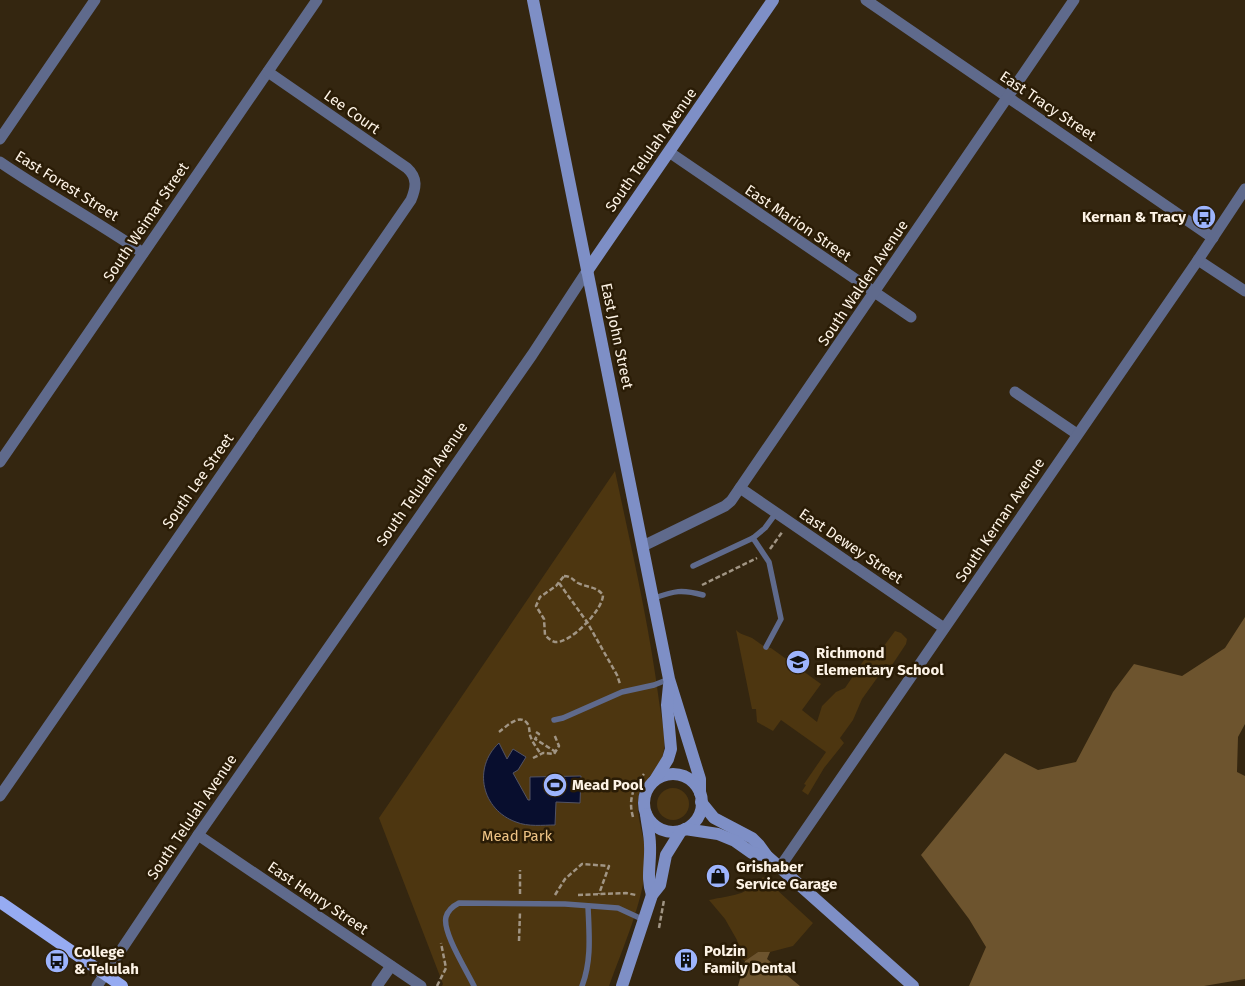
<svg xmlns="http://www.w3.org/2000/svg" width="1245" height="986" viewBox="0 0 1245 986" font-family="'Fira Sans',sans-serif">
  <rect width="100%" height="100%" fill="#342610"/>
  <g fill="#4d3610">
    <path d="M615,471C631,547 649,623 659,701C661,717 667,738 663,754C659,772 640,781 638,800C636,820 646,839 646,859C645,899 622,949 609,986H442L443,984L379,818Z"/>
    <path d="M736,630C741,635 746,635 752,638C760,643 761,646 771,648L821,684L802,710L817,722L822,706L836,692L845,688L864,660L878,654L895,631L901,633L907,639L906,644L890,668L880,674L862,699L853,720L840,738L844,743L824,768L808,795L802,791L806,785L804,784L826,752L781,720L773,731L757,722L756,709H752Z"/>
    <circle cx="673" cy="804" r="16"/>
    <path d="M763,877L813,923L793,946L770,952H758L745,961L734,950L738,944L737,940L725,919L709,900C732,895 747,896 763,877Z"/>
  </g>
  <g fill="#6d542e">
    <polygon points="1245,617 1245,724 1238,737 1237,772 1245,776 1245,979 1204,986 969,986 986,947 969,919 921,855 1005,753 1038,770 1076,762 1113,692 1134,664 1182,676 1225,648"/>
    <polygon points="758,952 770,952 767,959 800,986 738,986 745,961"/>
  </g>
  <path fill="#080e2e" stroke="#525365" d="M499,743L507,759L513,749L526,757L518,770L513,773L528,800H530V777L581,776L580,803L556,802L555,825C543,825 528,827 516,822C482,810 472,768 499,743Z"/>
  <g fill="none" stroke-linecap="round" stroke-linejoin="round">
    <g stroke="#a19584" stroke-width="2.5" stroke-dasharray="5 2.5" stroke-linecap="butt">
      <polyline points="770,549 783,531"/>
      <path d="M564,576C571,576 573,580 578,583C588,588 596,586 603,595C603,610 570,644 555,642C551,641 548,638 545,635L544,619L536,606L540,597L556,586Z"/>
      <polyline points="559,583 587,622 617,675 620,684"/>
      <polyline points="702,585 757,558"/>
      <path d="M499,732C506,727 519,713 527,723C530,727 529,731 530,735C532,742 537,748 540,753"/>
      <polyline points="536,732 539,734 535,739 556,752"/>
      <polyline points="533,758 543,753 554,754 559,746 554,734"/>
      <path d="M633,817C628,800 633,787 644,774"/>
      <polyline points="520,894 520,870"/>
      <polyline points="555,895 565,879 582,864 609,866 599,894"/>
      <polyline points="578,895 626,893 636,895"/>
      <polyline points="659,928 664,900"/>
      <polyline points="519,941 520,912"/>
      <polyline points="437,986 446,968 441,943"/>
    </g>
    <g stroke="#5f6a8c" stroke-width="5.5">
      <polyline points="753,538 769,562 781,619 766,647"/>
      <polyline points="693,566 753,538 765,528 776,513"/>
      <path d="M654,598C675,591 681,589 703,595"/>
      <polyline points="554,720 563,718 622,692 654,685 669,679"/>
      <path d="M474,986C467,971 442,932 446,917C448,910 453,906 459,903L565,904L618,908L644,920"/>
      <path d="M582,986C592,960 589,933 588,906"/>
    </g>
    <g stroke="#5f6a8c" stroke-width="11">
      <polyline points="866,0 1213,238"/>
      <polyline points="0,139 95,0"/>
      <polyline points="669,152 911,317"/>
      <path d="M0,162C47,194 96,221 143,253"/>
      <polyline points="1198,260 1245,291"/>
      <polyline points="1015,392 1077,434"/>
      <polyline points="0,462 317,0"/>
      <polyline points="740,488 944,628"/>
      <polyline points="643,546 725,506 731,501 1074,0"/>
      <path d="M0,796L411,200C416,188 418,178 407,168L268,72"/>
      <polyline points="198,835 421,986"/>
      <polyline points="780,867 1198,260 1245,189"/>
      <polyline points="97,986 198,835 532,355 587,271"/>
      <polyline points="377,986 391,966"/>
    </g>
    <g stroke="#7e8fc6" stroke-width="12">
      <polyline points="533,0 669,679 700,779 700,793"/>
      <polyline points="587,271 773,0"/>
      <circle cx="673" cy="803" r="29"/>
      <polyline points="655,780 668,759 671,749 667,705 669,685"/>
      <polyline points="701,802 714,818 752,838 759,845 767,856 913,986"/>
      <path d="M646,814C647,824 650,835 650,845C651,863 646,878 652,895"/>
      <polyline points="685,829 718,834 735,841 752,853 767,856"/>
      <polyline points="622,986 652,895 660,885 666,855 681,831"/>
    </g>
    <polyline stroke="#96abf2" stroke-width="12" points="0,902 122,986"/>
  </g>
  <defs>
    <g id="bus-disc" transform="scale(1.25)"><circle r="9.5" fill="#9db4fd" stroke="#2a1c06"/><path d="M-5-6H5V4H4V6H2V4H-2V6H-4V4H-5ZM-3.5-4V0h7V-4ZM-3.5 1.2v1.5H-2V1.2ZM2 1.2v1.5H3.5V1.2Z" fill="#111"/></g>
    <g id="school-disc" transform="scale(1.25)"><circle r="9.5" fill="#9db4fd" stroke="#2a1c06"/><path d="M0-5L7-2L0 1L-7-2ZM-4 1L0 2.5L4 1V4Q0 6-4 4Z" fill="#111"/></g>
    <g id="stadium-disc" transform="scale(1.25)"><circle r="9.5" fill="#9db4fd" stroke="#2a1c06"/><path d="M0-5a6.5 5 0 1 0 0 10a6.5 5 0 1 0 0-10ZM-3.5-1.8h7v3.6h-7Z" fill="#111"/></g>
    <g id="shop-disc" transform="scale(1.25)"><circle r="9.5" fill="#9db4fd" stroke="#2a1c06"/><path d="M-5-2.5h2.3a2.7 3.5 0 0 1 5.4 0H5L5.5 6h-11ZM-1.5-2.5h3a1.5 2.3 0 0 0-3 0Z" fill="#111"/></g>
    <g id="building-disc" transform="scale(1.25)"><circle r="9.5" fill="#9db4fd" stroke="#2a1c06"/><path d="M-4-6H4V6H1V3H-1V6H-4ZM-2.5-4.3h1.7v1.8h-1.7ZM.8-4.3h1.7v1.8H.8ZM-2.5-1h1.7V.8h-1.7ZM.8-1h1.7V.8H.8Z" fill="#111"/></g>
  </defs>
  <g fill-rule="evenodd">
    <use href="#bus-disc" x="1204" y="217"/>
    <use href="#school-disc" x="798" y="662"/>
    <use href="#stadium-disc" x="555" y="785"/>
    <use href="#shop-disc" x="718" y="876"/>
    <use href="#building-disc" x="686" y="960"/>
    <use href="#bus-disc" x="57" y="961"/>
  </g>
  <g text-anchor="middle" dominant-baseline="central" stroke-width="5" stroke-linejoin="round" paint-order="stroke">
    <g font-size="15" fill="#fdf3e6" stroke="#2a1c06">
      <text transform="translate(1048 106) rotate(34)">East Tracy Street</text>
      <text transform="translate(352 112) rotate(35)">Lee Court</text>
      <text transform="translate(651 150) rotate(-55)">South Telulah Avenue</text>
      <text transform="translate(67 186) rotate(32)">East Forest Street</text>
      <text transform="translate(146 222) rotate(-56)">South Weimar Street</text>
      <text transform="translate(798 223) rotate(34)">East Marion Street</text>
      <text transform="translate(863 283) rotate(-56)">South Walden Avenue</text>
      <text transform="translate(617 336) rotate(78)">East John Street</text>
      <text transform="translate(198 481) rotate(-55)">South Lee Street</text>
      <text transform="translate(422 484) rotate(-55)">South Telulah Avenue</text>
      <text transform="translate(1000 520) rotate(-56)">South Kernan Avenue</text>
      <text transform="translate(851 546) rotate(34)">East Dewey Street</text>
      <text transform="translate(192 817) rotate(-56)">South Telulah Avenue</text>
      <text transform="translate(318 898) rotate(34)">East Henry Street</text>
    </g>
    <g font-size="15" font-weight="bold" fill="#fdf3e6" stroke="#2a1c06" text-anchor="start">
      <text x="1186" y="217" text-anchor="end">Kernan &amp; Tracy</text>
      <text x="816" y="653">Richmond<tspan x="816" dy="17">Elementary School</tspan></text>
      <text x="572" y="785">Mead Pool</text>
      <text x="736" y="867">Grishaber<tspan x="736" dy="17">Service Garage</tspan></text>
      <text x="704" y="951">Polzin<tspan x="704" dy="17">Family Dental</tspan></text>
      <text x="74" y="952">College<tspan x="74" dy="17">&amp; Telulah</tspan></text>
    </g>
    <g font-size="15" fill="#f0c586" stroke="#2a1c06">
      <text x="517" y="836">Mead Park</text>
    </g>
  </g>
</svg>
